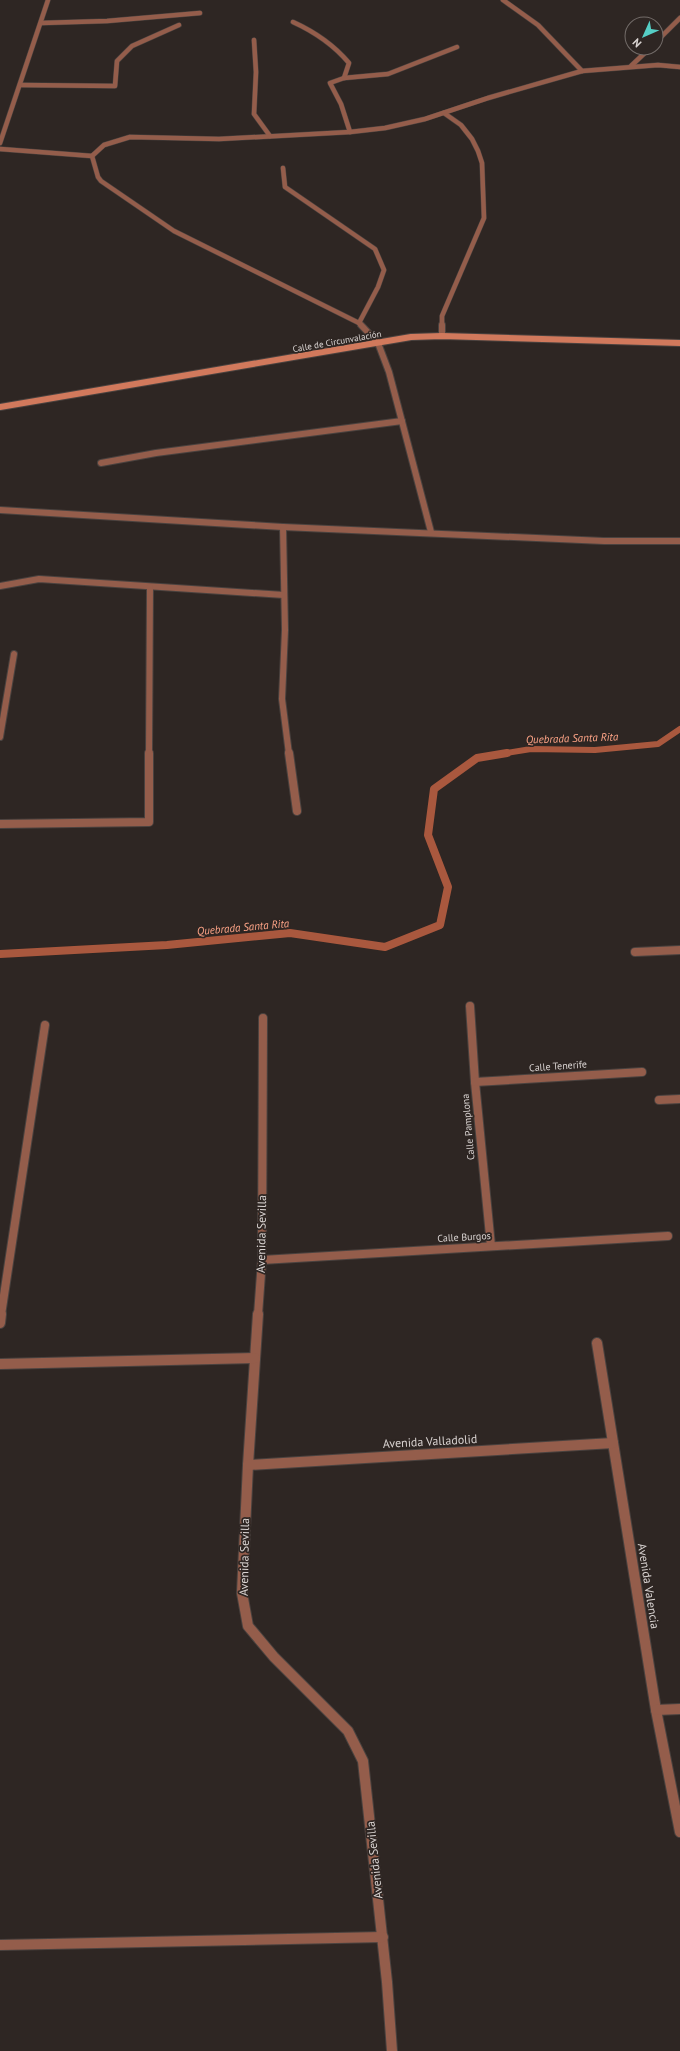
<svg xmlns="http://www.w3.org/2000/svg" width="680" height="2051" viewBox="0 0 680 2051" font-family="'PT Sans',sans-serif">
  <rect width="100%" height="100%" fill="#2e2623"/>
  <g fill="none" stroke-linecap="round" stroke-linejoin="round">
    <polyline stroke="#a9583e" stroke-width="6" points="501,754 531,749 595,750 658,744 680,729"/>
    <polyline stroke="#a9583e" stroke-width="8" points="0,954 167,945 290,933 385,947 440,925 448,887 428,835 434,789 477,758 507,753"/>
    <g stroke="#4a423f" stroke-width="5.5">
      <g id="street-far3">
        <polyline points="503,0 538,25 582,71"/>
        <path d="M293,22C315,32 333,44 349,63L344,78"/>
        <polyline points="41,23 107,21 200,13"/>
        <polyline points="254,40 256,72 254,114 270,136"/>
        <polyline points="656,42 680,18"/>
        <polyline points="631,66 650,48"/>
        <polyline points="20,85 115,86 117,61 132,46 179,25"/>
        <polyline points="350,132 341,104 330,83 344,78 388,74 457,47"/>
        <polyline points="0,143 48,0"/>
        <polyline points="0,149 92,156 104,145 130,137 219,139 350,132 385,128 425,119 488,98 582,71 658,65 680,67"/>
        <polyline points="92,156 98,177 101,181 174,231 359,323 362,326"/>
        <polyline points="283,168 285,187 375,249 384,270 378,287 359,323"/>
        <polyline points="442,326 442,316 484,218 482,163 478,151 472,139 461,125 444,113"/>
      </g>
    </g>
    <g stroke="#4a423f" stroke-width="8">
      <g id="street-far2">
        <polyline points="361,325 378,343 389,372 431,532"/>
        <polyline points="442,325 442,336"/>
        <polyline points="101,463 156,453 402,421"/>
        <polyline points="0,510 283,527 604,541 680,541"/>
        <polyline points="283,527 285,630 282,699 289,754"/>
        <polyline points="0,586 39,579 284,595"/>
        <polyline points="0,737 14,654"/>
        <polyline points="149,754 150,587"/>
      </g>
    </g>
    <g stroke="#4a423f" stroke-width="10">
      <g id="street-far1">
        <polyline points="289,753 297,811"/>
        <polyline points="0,824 149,822 149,753"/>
        <polyline points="635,952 680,950"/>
        <polyline points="470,1006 475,1082 491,1246"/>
        <polyline points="475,1082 642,1072"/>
        <polyline points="659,1100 680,1099"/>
        <polyline points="262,1260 668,1236"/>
        <polyline points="1,1315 45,1025"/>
        <polyline points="258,1315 262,1260 263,1018"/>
      </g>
    </g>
    <g stroke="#4a423f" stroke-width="12">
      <g id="street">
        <polyline points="258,1314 248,1465 242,1593 248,1626 274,1657 348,1731 363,1761 387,1982 392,2051"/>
        <polyline points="0,1323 1,1314"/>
        <polyline points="597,1343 656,1710 680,1832"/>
        <polyline points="0,1364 255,1358"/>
        <polyline points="248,1465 613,1443"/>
        <polyline points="656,1710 680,1709"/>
        <polyline points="0,1945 383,1937"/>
      </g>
    </g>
    <g stroke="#4a423f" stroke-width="8">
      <polyline id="secondary" points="0,407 411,337 442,336 680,343"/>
    </g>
    <use href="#street-far3" stroke="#945d4b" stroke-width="4.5"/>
    <use href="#street-far2" stroke="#945d4b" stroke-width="6"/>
    <use href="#street-far1" stroke="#945d4b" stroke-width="8"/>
    <use href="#street" stroke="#945d4b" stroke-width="10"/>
    <use href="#secondary" stroke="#d1795c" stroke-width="6"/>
  </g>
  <g text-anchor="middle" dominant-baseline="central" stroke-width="3.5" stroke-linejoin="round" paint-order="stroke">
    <g font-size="9" fill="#dad4d2" stroke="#2e2623">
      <text transform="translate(337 341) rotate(-10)">Calle de Circunvalación</text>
    </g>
    <g font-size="10" fill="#dad4d2" stroke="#2e2623">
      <text transform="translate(558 1066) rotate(-4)">Calle Tenerife</text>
      <text transform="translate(468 1127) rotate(-95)">Calle Pamplona</text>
      <text transform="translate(464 1237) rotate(-3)">Calle Burgos</text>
    </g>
    <g font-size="11" font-style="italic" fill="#fea487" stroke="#2e2623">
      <text transform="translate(572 738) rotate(-2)">Quebrada Santa Rita</text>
      <text transform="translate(243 927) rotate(-5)">Quebrada Santa Rita</text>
    </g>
    <g font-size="12" fill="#dad4d2" stroke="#2e2623">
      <text transform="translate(261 1234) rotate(-89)">Avenida Sevilla</text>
      <text transform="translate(430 1441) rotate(-3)">Avenida Valladolid</text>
      <text transform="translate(244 1557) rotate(-89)">Avenida Sevilla</text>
      <text transform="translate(649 1586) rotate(81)">Avenida Valencia</text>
      <text transform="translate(374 1860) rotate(-96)">Avenida Sevilla</text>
    </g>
  </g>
  <g transform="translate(644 36) rotate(225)"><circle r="19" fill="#2e2623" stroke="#736c69"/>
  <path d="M0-3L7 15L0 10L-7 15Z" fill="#55cec5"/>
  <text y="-6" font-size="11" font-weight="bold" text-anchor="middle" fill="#dad4d2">N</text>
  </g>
</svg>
